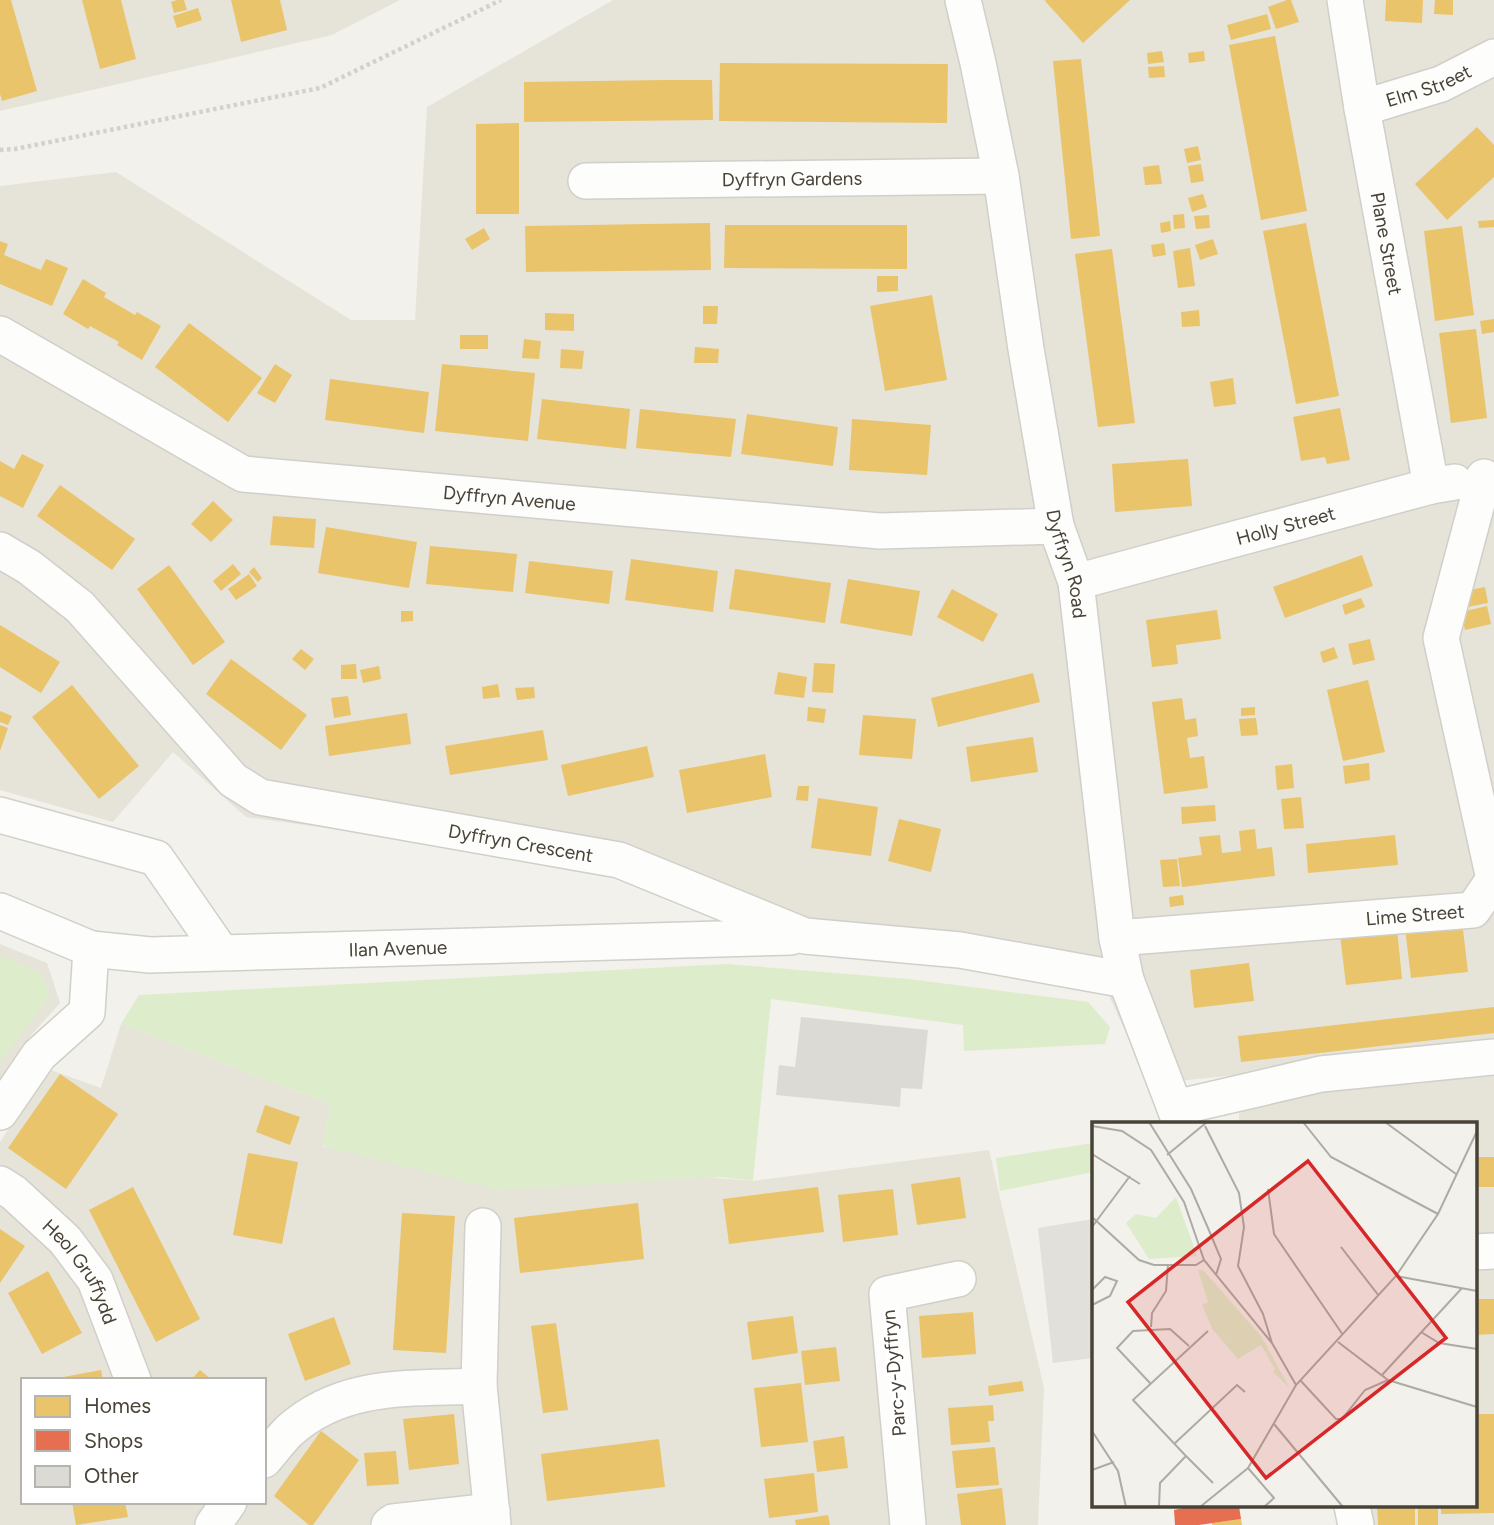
<svg xmlns="http://www.w3.org/2000/svg" width="1494" height="1525" viewBox="0 0 1494 1525" font-family="Figtree,sans-serif">
  <rect width="100%" height="100%" fill="#f2f1ec"/>
  <g fill="#e6e3d9" fill-rule="evenodd">
    <polygon points="0,0 400,0 332,35 0,111"/>
    <polygon points="613,0 1494,0 1494,1048 1149,1084 1106,989 801,948 615,868 246,817 173,752 113,822 0,790 0,186 116,172 351,320 415,320 427,107"/>
    <polygon points="0,944 47,963 60,1003 31,1035 0,1080"/>
    <path d="M121,1024L330,1104L323,1147L753,1181L989,1150L1044,1388L1038,1525H0V1142L48,1069L101,1088ZM23,1380H264V1502H23Z"/>
    <polygon points="1494,1075 1494,1525 1355,1525 1348,1506 1475,1506 1475,1124 1239,1124 1239,1093"/>
  </g>
  <g fill="#ddedcb">
    <polygon points="0,956 40,972 50,995 0,1063"/>
    <polygon points="727,964 909,979 1088,1002 1110,1027 1105,1044 964,1051 963,1025 771,999 753,1181 721,1177 499,1190 323,1146 330,1104 121,1024 139,995"/>
    <polygon points="1093,1143 1093,1172 1000,1191 996,1158"/>
  </g>
  <polygon fill="#e1e0db" points="1093,1219 1093,1358 1053,1363 1038,1228"/>
  <g fill="#e9c46a">
    <polygon points="0,0 11,0 37,91 2,101 0,94"/>
    <polygon points="82,0 121,0 136,59 100,69"/>
    <polygon points="177,0 184,0 187,10 174,13 171,2"/>
    <polygon points="231,0 280,0 287,30 241,42"/>
    <polygon points="1046,0 1130,0 1083,43 1045,1"/>
    <polygon points="1287,0 1291,0 1299,22 1276,29 1268,7"/>
    <polygon points="1386,0 1423,0 1422,23 1385,21"/>
    <polygon points="1435,0 1453,0 1453,15 1434,14"/>
    <polygon points="198,8 202,20 177,28 173,16"/>
    <polygon points="1267,14 1271,29 1231,40 1227,25"/>
    <polygon points="1275,36 1307,211 1261,220 1229,45"/>
    <polygon points="1162,51 1164,62 1148,64 1147,53"/>
    <polygon points="1204,51 1205,61 1189,63 1188,53"/>
    <polygon points="1081,59 1100,236 1071,239 1053,61"/>
    <polygon points="720,63 948,64 947,123 719,121"/>
    <polygon points="1164,66 1165,77 1149,78 1148,67"/>
    <polygon points="666,80 712,80 713,120 524,122 524,82"/>
    <polygon points="519,123 519,214 476,214 476,124"/>
    <polygon points="1477,127 1494,145 1494,177 1447,220 1415,184"/>
    <polygon points="1198,146 1201,160 1187,163 1184,149"/>
    <polygon points="1201,164 1204,181 1191,183 1188,166"/>
    <polygon points="1159,165 1162,184 1145,185 1143,167"/>
    <polygon points="1203,194 1207,207 1192,212 1188,198"/>
    <polygon points="1184,214 1185,228 1174,229 1173,215"/>
    <polygon points="1209,215 1210,228 1196,229 1194,216"/>
    <polygon points="1494,220 1494,227 1479,228 1478,221"/>
    <polygon points="1170,221 1171,231 1161,233 1160,223"/>
    <polygon points="710,223 711,270 526,272 525,226"/>
    <polygon points="1306,223 1339,396 1296,404 1263,231"/>
    <polygon points="725,225 907,225 907,269 724,268"/>
    <polygon points="1462,226 1474,315 1435,321 1424,231"/>
    <polygon points="484,228 490,239 472,250 465,239"/>
    <polygon points="1213,239 1218,254 1200,260 1195,245"/>
    <polygon points="0,241 8,244 4,255 41,270 46,259 68,268 52,306 0,284"/>
    <polygon points="1164,243 1166,255 1153,257 1151,245"/>
    <polygon points="1190,248 1195,286 1178,288 1173,251"/>
    <polygon points="1112,249 1135,423 1098,427 1075,254"/>
    <polygon points="877,276 898,276 898,291 877,292"/>
    <polygon points="83,279 106,293 104,297 135,315 137,312 161,326 142,360 117,345 119,342 90,326 88,329 63,314"/>
    <polygon points="932,295 947,380 885,391 870,306"/>
    <polygon points="703,306 718,306 717,324 703,324"/>
    <polygon points="1199,310 1200,326 1182,327 1181,312"/>
    <polygon points="545,313 574,314 574,331 545,330"/>
    <polygon points="1494,319 1494,332 1482,334 1480,321"/>
    <polygon points="189,323 262,378 228,422 155,367"/>
    <polygon points="1476,329 1487,418 1451,423 1439,333"/>
    <rect x="460" y="335" width="28" height="14"/>
    <polygon points="524,339 541,341 539,359 522,358"/>
    <polygon points="695,347 719,349 718,363 694,363"/>
    <polygon points="561,349 584,351 582,369 560,368"/>
    <polygon points="275,364 292,375 275,403 257,393"/>
    <polygon points="442,364 535,373 528,441 435,431"/>
    <polygon points="1233,378 1236,404 1214,407 1210,382"/>
    <polygon points="330,379 429,392 424,433 325,420"/>
    <polygon points="542,399 630,409 626,449 537,439"/>
    <polygon points="1340,408 1350,460 1327,464 1325,457 1301,461 1293,417"/>
    <polygon points="640,409 736,419 731,457 636,448"/>
    <polygon points="747,414 838,427 833,466 741,454"/>
    <polygon points="852,419 931,425 927,475 849,470"/>
    <polygon points="22,454 44,465 23,508 0,496 0,461 14,469"/>
    <polygon points="1188,459 1192,506 1115,512 1112,464"/>
    <polygon points="60,485 135,539 112,570 37,516"/>
    <polygon points="213,501 233,520 211,542 191,524"/>
    <polygon points="273,516 316,519 314,548 270,545"/>
    <polygon points="326,527 417,542 409,588 318,573"/>
    <polygon points="430,546 517,554 513,592 426,584"/>
    <polygon points="1362,555 1373,586 1285,618 1273,587"/>
    <polygon points="631,559 718,571 713,612 625,600"/>
    <polygon points="529,561 613,571 609,604 525,593"/>
    <polygon points="233,564 241,574 221,591 213,581"/>
    <polygon points="169,565 225,642 193,665 137,589"/>
    <polygon points="254,567 262,578 258,582 249,572"/>
    <polygon points="735,569 831,583 825,623 729,609"/>
    <polygon points="249,574 257,586 236,600 228,589"/>
    <polygon points="848,579 920,591 912,636 840,623"/>
    <polygon points="1485,587 1488,603 1462,608 1459,592"/>
    <polygon points="952,589 998,614 983,642 937,617"/>
    <polygon points="1361,598 1365,607 1345,615 1342,605"/>
    <polygon points="1487,606 1491,624 1465,630 1461,612"/>
    <polygon points="1217,610 1221,639 1176,645 1178,664 1152,667 1146,620"/>
    <polygon points="401,611 413,611 413,621 401,622"/>
    <polygon points="0,625 60,662 41,693 0,667"/>
    <polygon points="1370,639 1375,660 1353,665 1348,644"/>
    <polygon points="1334,647 1338,658 1323,663 1320,652"/>
    <polygon points="301,649 314,659 305,670 292,659"/>
    <polygon points="231,659 307,715 281,750 206,694"/>
    <polygon points="814,663 835,664 833,693 812,692"/>
    <polygon points="356,664 357,679 341,679 341,665"/>
    <polygon points="379,666 381,679 363,683 360,670"/>
    <polygon points="778,672 807,677 804,698 774,694"/>
    <polygon points="1033,673 1040,702 938,727 931,698"/>
    <polygon points="1368,680 1385,752 1343,761 1327,690"/>
    <polygon points="498,684 500,697 483,699 482,687"/>
    <polygon points="72,685 139,766 99,799 32,717"/>
    <polygon points="534,687 535,698 517,700 515,688"/>
    <polygon points="348,696 351,715 334,718 331,698"/>
    <polygon points="1182,698 1185,720 1196,718 1198,736 1187,738 1190,758 1204,756 1208,788 1164,794 1152,702"/>
    <polygon points="808,707 826,709 824,723 807,721"/>
    <polygon points="1255,707 1255,715 1241,716 1241,708"/>
    <polygon points="0,711 12,716 8,725 0,722"/>
    <polygon points="407,713 411,744 329,756 325,726"/>
    <polygon points="863,715 916,719 912,759 859,755"/>
    <polygon points="1256,718 1258,735 1241,736 1239,719"/>
    <polygon points="0,725 8,728 0,751"/>
    <polygon points="543,730 548,760 450,775 445,746"/>
    <polygon points="1033,737 1038,772 971,782 966,747"/>
    <polygon points="647,746 654,777 568,796 561,765"/>
    <polygon points="765,754 772,797 687,813 679,770"/>
    <polygon points="1369,763 1370,780 1345,784 1343,766"/>
    <polygon points="1292,764 1294,788 1277,790 1275,766"/>
    <polygon points="798,786 809,786 808,801 796,800"/>
    <polygon points="1301,797 1304,828 1284,829 1281,799"/>
    <polygon points="818,798 878,807 871,856 811,848"/>
    <polygon points="1215,805 1216,821 1182,824 1181,807"/>
    <polygon points="899,819 941,829 931,872 888,861"/>
    <polygon points="1255,829 1257,849 1272,847 1275,876 1182,887 1178,858 1202,855 1199,837 1220,835 1222,853 1241,851 1239,831"/>
    <polygon points="1395,835 1398,865 1308,873 1306,844"/>
    <polygon points="1177,859 1180,886 1163,887 1160,860"/>
    <polygon points="1183,895 1184,905 1170,907 1169,897"/>
    <polygon points="1462,921 1468,972 1411,978 1405,928"/>
    <polygon points="1397,929 1402,979 1346,985 1340,935"/>
    <polygon points="1249,963 1254,1001 1194,1008 1190,970"/>
    <polygon points="1494,1007 1494,1033 1241,1062 1238,1036"/>
    <polygon points="60,1074 118,1114 66,1189 8,1148"/>
    <polygon points="265,1105 300,1117 290,1145 256,1132"/>
    <polygon points="248,1153 298,1162 282,1244 233,1235"/>
    <rect x="1475" y="1157" width="19" height="30"/>
    <polygon points="960,1177 966,1218 917,1225 911,1184"/>
    <polygon points="133,1187 200,1319 156,1342 89,1210"/>
    <polygon points="818,1187 824,1232 729,1244 723,1199"/>
    <polygon points="893,1189 898,1235 843,1242 838,1195"/>
    <polygon points="638,1203 644,1259 520,1273 514,1218"/>
    <polygon points="402,1213 455,1216 446,1353 393,1350"/>
    <polygon points="0,1229 25,1246 0,1283"/>
    <polygon points="48,1271 82,1333 42,1354 8,1293"/>
    <polygon points="1475,1299 1494,1299 1494,1334 1475,1335"/>
    <polygon points="973,1312 976,1354 922,1358 919,1316"/>
    <polygon points="793,1316 798,1353 752,1360 747,1322"/>
    <polygon points="334,1317 351,1364 305,1381 288,1334"/>
    <polygon points="556,1323 568,1410 543,1413 531,1326"/>
    <polygon points="836,1347 840,1381 805,1385 801,1351"/>
    <polygon points="101,1370 103,1380 58,1380 58,1378"/>
    <polygon points="200,1370 212,1380 191,1380"/>
    <polygon points="1022,1381 1024,1391 989,1396 988,1386"/>
    <polygon points="801,1383 808,1442 761,1447 754,1388"/>
    <polygon points="993,1405 994,1421 988,1421 990,1442 951,1445 948,1408"/>
    <polygon points="454,1414 459,1464 409,1470 403,1419"/>
    <polygon points="1475,1414 1494,1414 1494,1513 1441,1514 1441,1506 1475,1506"/>
    <polygon points="321,1431 359,1460 313,1525 309,1525 274,1496"/>
    <polygon points="844,1436 848,1468 817,1472 813,1441"/>
    <polygon points="659,1439 665,1487 547,1501 541,1454"/>
    <polygon points="995,1447 999,1485 956,1488 952,1451"/>
    <polygon points="396,1451 399,1484 367,1486 364,1453"/>
    <polygon points="814,1473 818,1512 769,1518 764,1479"/>
    <polygon points="1002,1488 1006,1525 961,1525 957,1494"/>
    <polygon points="72,1502 125,1502 128,1517 76,1525"/>
    <polygon points="1377,1506 1415,1506 1415,1525 1378,1525"/>
    <rect x="1418" y="1506" width="20" height="19"/>
    <polygon points="828,1515 830,1525 796,1525 795,1520"/>
    <polygon points="1241,1519 1242,1525 1212,1525 1212,1523"/>
  </g>
  <polygon fill="#e76f51" points="1192,1506 1239,1506 1241,1519 1199,1525 1175,1525 1174,1510"/>
  <polygon fill="#dcdad4" points="801,1017 928,1030 922,1089 901,1088 900,1107 776,1095 779,1065 795,1067"/>
  <g fill="none" stroke-linecap="round" stroke-linejoin="round">
    <g stroke="#d0cfc9" stroke-width="38">
      <g id="minor">
        <path id="s1" d="M963,0L978,63L1001,176L1026,349L1056,526L1076,582L1117,938L1126,980L1181,1124"/>
        <path id="s2" d="M1345,0L1362,108L1431,486"/>
        <path id="s3" d="M1362,108L1441,84L1494,57"/>
        <path id="s4" d="M586,181L1001,176"/>
        <path id="s5" d="M0,334L243,474L880,531L1056,526"/>
        <path id="s6" d="M0,550L29,567L80,607L233,780L260,797L619,860L805,936L960,950L1126,980"/>
        <path id="s7" d="M1076,582L1431,486L1455,482"/>
        <polyline points="0,815 156,858 221,952"/>
        <path id="s8" d="M0,911L91,949L150,955L791,937"/>
        <path id="s9" d="M1117,938L1473,910L1494,879L1441,638L1484,477"/>
        <polyline points="1175,1108 1321,1074 1494,1057"/>
        <polyline points="0,1112 39,1055 87,1012 91,949"/>
        <path id="s10" d="M0,1184L14,1193L65,1240L95,1280L133,1380"/>
        <polyline points="483,1226 479,1386 493,1525"/>
        <polyline points="1475,1252 1494,1251"/>
        <path d="M264,1460C272,1451 280,1440 289,1431C343,1382 411,1389 479,1386"/>
        <polyline points="1352,1506 1356,1525"/>
        <polyline points="213,1525 229,1502"/>
        <polyline points="389,1525 393,1522 492,1511"/>
        <polyline points="908,1525 887,1294 958,1279"/>
      </g>
    </g>
    <polyline stroke="#d2d1ca" stroke-width="4.5" stroke-dasharray="3.5 3.5" stroke-linecap="butt" points="0,150 15,149 320,88 501,0"/>
    <use href="#minor" stroke="#fdfdfc" stroke-width="35"/>
  </g>
  <g text-anchor="middle" dominant-baseline="central" stroke-width="7" stroke-linejoin="round" paint-order="stroke">
    <g font-size="19" fill="#494337" stroke="#fff">
      <text stroke="none"><textPath href="#s3" startOffset="70">Elm Street</textPath></text>
      <text stroke="none"><textPath href="#s4" startOffset="206">Dyffryn Gardens</textPath></text>
      <text stroke="none"><textPath href="#s2" startOffset="247">Plane Street</textPath></text>
      <text stroke="none"><textPath href="#s5" startOffset="548">Dyffryn Avenue</textPath></text>
      <text stroke="none"><textPath href="#s7" startOffset="217">Holly Street</textPath></text>
      <text stroke="none"><textPath href="#s1" startOffset="574">Dyffryn Road</textPath></text>
      <text stroke="none"><textPath href="#s6" startOffset="626">Dyffryn Crescent</textPath></text>
      <text stroke="none"><textPath href="#s9" startOffset="299">Lime Street</textPath></text>
      <text stroke="none"><textPath href="#s8" startOffset="406">Ilan Avenue</textPath></text>
      <text stroke="none"><textPath href="#s10" startOffset="121">Heol Gruffydd</textPath></text>
      <text transform="translate(894 1373) rotate(-95)">Parc-y-Dyffryn</text>
    </g>
  </g>
  <g transform="translate(1092 1122)">
    <rect width="385" height="385" fill="#f2f1ec"/>
    <path d="M84,75L105,134L57,137L34,101L44,92L64,96ZM106,148H111L169,214L197,265L181,250L183,247L169,223L146,237L121,208L110,183L116,180Z" fill="#ddedcb"/>
    <path fill="none" stroke="#aeaba4" stroke-width="2" d="M57,0L99,67L116,106L129,137L124,153M211,0L239,35L346,92M293,0L364,52M0,4L30,9L59,28L92,80L112,138L180,221M113,4L147,71L152,105L146,144L171,192L180,221L204,263M0,32L48,62M75,33L115,0M176,67L182,112L251,213M0,95L47,138L62,143H104L112,138M0,105L38,54M249,125L287,174M304,154L385,169M0,168L13,155L25,159L18,174L0,183M59,205L60,191L74,169L76,143M329,210L347,221L385,227M246,220L296,258L385,285M290,253L370,166M208,258L244,297H250L273,268L296,258M58,261L25,226L41,209L78,207L97,224M182,302L251,385M0,309L26,349L34,385M82,322L145,263L153,270M94,334L121,361M156,346L182,376L172,385M0,348L22,340M67,385L68,361L94,334L41,278L116,209M108,385L156,346L204,263L304,154L346,92L385,9"/>
    <path fill="#d62828" fill-opacity="0.15" stroke="#d62828" stroke-width="3.5" d="M216,39L354,216L174,356L36,180Z"/>
    <rect width="385" height="385" fill="none" stroke="#494337" stroke-width="3.5"/>
  </g>
  <rect x="21" y="1378" width="245" height="126" fill="#ffffff" stroke="#b6b4af" stroke-width="2"/>
  <rect x="35" y="1396" width="35" height="21" fill="#e9c46a" stroke="#b6b4af" stroke-width="2"/>
  <text x="84" y="1413" font-size="21" fill="#494337">Homes</text>
  <rect x="35" y="1430" width="35" height="21" fill="#e76f51" stroke="#b6b4af" stroke-width="2"/>
  <text x="84" y="1448" font-size="21" fill="#494337">Shops</text>
  <rect x="35" y="1466" width="35" height="21" fill="#dcdad4" stroke="#b6b4af" stroke-width="2"/>
  <text x="84" y="1483" font-size="21" fill="#494337">Other</text>
</svg>
